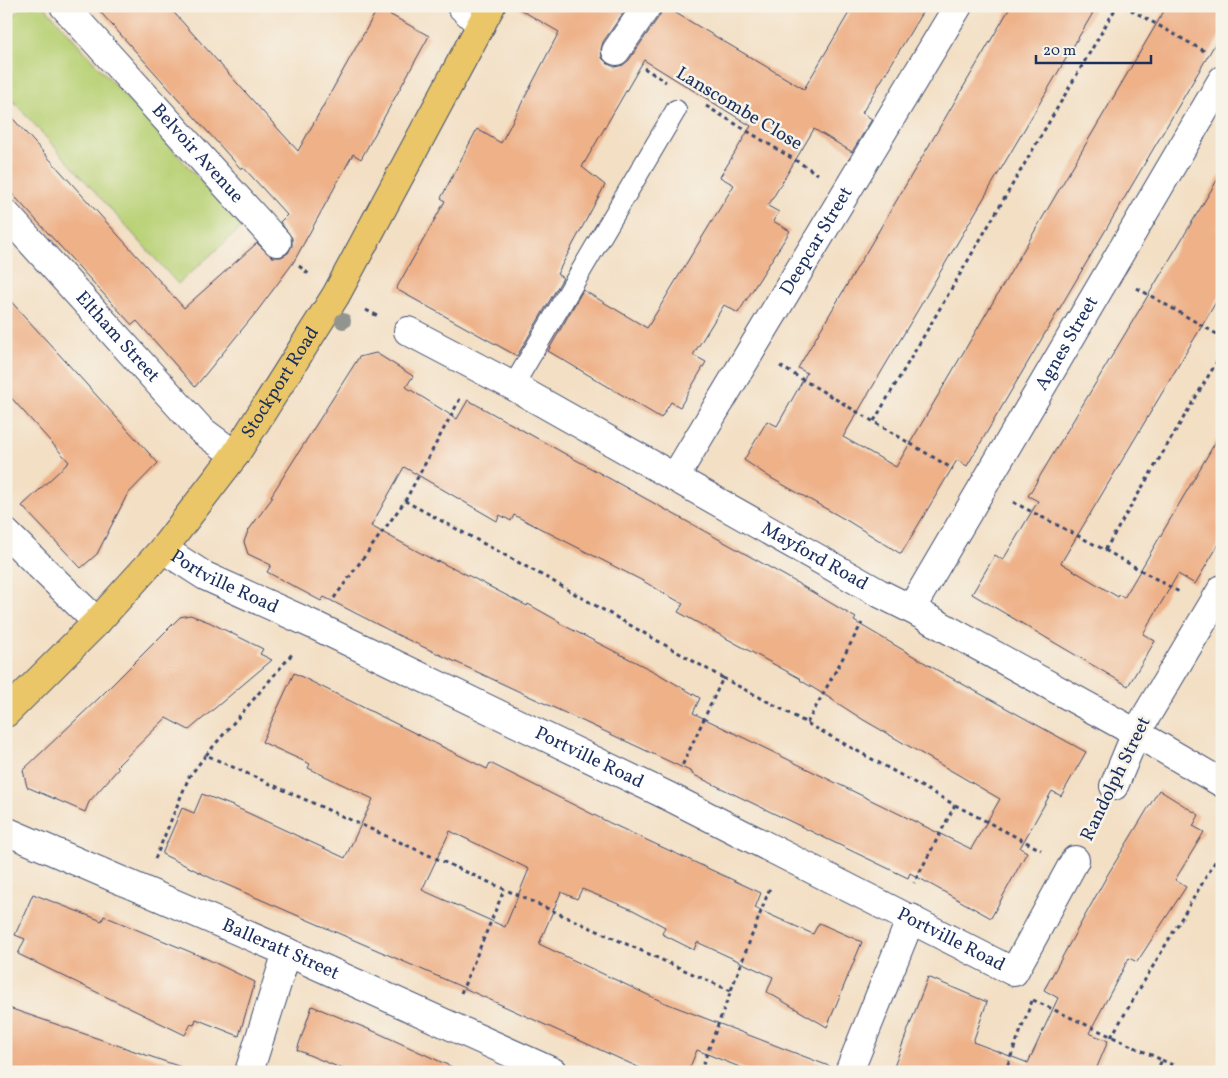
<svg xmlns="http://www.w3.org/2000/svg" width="1228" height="1078" viewBox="0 0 1228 1078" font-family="Vollkorn,serif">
  <rect width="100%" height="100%" fill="#f7f3e8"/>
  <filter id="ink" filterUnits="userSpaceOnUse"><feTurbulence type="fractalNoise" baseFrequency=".02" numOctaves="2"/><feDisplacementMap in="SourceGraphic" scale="10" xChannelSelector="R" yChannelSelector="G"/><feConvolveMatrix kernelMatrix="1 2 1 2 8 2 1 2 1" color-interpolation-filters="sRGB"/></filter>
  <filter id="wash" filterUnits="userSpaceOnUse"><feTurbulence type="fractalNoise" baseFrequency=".0096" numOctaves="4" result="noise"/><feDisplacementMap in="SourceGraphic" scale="20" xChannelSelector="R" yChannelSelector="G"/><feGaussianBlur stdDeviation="1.12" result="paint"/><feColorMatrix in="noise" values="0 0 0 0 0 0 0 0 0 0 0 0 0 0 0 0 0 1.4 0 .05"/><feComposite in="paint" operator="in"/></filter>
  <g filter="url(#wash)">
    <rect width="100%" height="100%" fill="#f3dfc4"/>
    <polygon fill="#b9d277" stroke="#6a806a" points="24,6 44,6 242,227 178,284 6,93 6,22"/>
    <g id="blocks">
      <g fill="#eeb188" fill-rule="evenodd">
        <polygon points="95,6 168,6 298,151 378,8 429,36 361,159 353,154 293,263 258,310 195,387 137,321 132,325 6,187 6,111 184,308 257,243 272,257 281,257 288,253 292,246 292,238 280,222 287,215 243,167 241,169"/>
        <polygon points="514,6 628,6 603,42 601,49 602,58 608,64 615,67 623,65 629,60 660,15 662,6 664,6 804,89 853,6 926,6 862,113 872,119 852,152 814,129 768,206 779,212 773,221 790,231 738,313 724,305 693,355 706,362 680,407 671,402 661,418 548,351 583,290 647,328 734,185 720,177 751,126 644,60 582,167 605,185 557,274 563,278 517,356 396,289 445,201 441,198 477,129 501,143 559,32"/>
        <polygon points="1011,6 1097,6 843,437 896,467 1167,6 1222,6 1222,32 967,466 957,460 901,554 848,521 771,478 744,460 767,421 777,426 807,373 798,368"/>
        <polygon points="1222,172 1222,292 1061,563 1118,597 1119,595 1124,598 1222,431 1222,539 1195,584 1178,574 1143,634 1155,641 1128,686 972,594 995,555 1003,560 1038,501 1028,496"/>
        <polygon points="6,296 158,463 127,495 97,554 81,568 22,506 69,462 6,392"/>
        <path d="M376,353L413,376L406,387L457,419L468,400L787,577L856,618L854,621L937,670L1086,752L1061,796L1052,791L1020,848L1027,852L991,918L910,873L908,878L692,774V772L402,637L324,597L321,601L267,572L271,565L248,554L244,542L248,531L273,497L271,496L359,357ZM404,467L497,521L500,515L511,521L514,515L643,581L683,604L678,612L801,679L800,680L828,697L862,719L1000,799L971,849L693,713L700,698L655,672L559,623L560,622L528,604L527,606L452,567V568L438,561L437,562L371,526Z"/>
        <polygon points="190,615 209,622 263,649 260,654 272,660 189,730 166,718 117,766 119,768 89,802 85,812 27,787 23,770 99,698 180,617"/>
        <path d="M294,673L487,769L490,763L610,823L761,893L755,908L813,934L819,923L862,942L827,1027L767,992L773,977L697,942L694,950L662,934L665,927L633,910L582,889L577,899L561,892L539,944L663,1002L834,1068V1072H752L697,1050L688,1072H649L453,983L211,878L162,854L182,808L194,813L202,794L233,806L345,858L373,799L308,768L310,764L262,742ZM450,831L529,869L505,927L422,890Z"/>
        <polygon points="1159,790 1199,815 1193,826 1204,832 1175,880 1186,887 1137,962 1129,958 1089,1033 1108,1041 1095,1072 892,1072 928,977 987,1002 973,1042 1028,1063 1058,998 1044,990 1108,874"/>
        <polygon points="33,894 102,921 104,916 205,958 255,982 239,1036 196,1019 194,1025 191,1024 185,1035 18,954 25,939 15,935"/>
        <polygon points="312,1006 378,1033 463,1072 350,1072 297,1050"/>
        <polygon points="6,1007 181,1067 180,1072 6,1072"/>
      </g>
    </g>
  </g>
  <g filter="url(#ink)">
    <use href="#blocks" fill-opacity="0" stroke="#3b496d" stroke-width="1"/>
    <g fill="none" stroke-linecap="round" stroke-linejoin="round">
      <g stroke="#3b496d" stroke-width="22">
        <polyline id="lane" points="513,386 676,110"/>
      </g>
      <g stroke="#3b496d" stroke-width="30">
        <g id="street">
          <path id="s1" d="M64,6L277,242"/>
          <polyline points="461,6 481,25"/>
          <polyline points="616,51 647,6"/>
          <path id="s2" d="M6,214L201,430L235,455"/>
          <path id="s3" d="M408,331L513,386L879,593L911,609L1136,733L1222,783"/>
          <path id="s4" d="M675,477L958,6"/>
          <polyline points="6,533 97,622"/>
          <path id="s5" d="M163,549L205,576L316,626L668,796L1014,972L1075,860"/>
          <path id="s6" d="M911,609L1222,80"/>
          <polyline points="1114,786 1136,733 1222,589"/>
          <path id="s7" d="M6,831L287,952L553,1072"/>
          <polyline points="249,1072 287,952"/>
          <polyline points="849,1072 911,918"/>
        </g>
      </g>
      <g stroke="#3b496d" stroke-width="30">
        <g id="highway">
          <path id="s8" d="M6,713L97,622L163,549L235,455L336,295L491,6"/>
        </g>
      </g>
      <g stroke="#3b496d" stroke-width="3" stroke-dasharray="4 4" stroke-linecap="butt">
        <polyline points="1124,6 1204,51"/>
        <polyline points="644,68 666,82"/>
        <polyline points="706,106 818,174"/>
        <polyline points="299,266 310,275"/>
        <polyline points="1137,288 1222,337"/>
        <polyline points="366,310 378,316"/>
        <polyline points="780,366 953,469"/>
        <polyline points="874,421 1117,6"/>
        <polyline points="405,501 461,397"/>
        <polyline points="1013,502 1105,550 1181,593"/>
        <polyline points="1105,550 1222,353"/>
        <polyline points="334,598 405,501 549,579 723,678 682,766"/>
        <polyline points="723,678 776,706 955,805 914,883"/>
        <polyline points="807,723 862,623"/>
        <polyline points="206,755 293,653"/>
        <polyline points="955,805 1041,850"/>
        <polyline points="1090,832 1099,815"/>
        <polyline points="155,859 189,777 206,755 731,991"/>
        <polyline points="461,993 504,890"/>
        <polyline points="1033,1000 1162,1060 1156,1072"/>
        <polyline points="1111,1037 1222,850"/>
        <polyline points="1162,1060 1187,1072"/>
        <polyline points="700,1072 771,885"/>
        <polyline points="1005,1072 1032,1001"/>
      </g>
      <use href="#lane" stroke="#fff" stroke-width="20"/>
      <use href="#street" stroke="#fff" stroke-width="28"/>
      <use href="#highway" stroke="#eac669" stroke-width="28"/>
    </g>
    <circle fill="#92958f" cx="343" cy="321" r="8"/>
  </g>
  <g text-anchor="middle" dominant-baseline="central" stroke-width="5" stroke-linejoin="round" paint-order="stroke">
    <g font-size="19" fill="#1b2f5e" stroke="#f7f3e8">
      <text transform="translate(739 109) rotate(31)">Lanscombe Close</text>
      <text stroke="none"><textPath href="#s1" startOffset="199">Belvoir Avenue</textPath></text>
      <text stroke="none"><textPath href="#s4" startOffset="275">Deepcar Street</textPath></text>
      <text stroke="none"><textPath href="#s2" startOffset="166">Eltham Street</textPath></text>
      <text stroke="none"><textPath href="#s6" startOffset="308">Agnes Street</textPath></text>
      <text stroke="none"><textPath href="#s8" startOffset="431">Stockport Road</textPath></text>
      <text stroke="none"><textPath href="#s3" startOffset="465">Mayford Road</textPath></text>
      <text stroke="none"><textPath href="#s5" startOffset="70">Portville Road</textPath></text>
      <text stroke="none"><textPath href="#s5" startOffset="475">Portville Road</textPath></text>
      <text transform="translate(1116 779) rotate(-64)">Randolph Street</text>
      <text stroke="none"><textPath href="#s5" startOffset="880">Portville Road</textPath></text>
      <text stroke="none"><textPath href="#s7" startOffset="299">Balleratt Street</textPath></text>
    </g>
  </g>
  <rect width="1228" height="1078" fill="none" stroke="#f7f3e8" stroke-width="25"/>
  <path d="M1036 55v8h115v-8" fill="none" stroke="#1b2f5e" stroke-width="2.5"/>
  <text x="1043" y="55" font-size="15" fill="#1b2f5e" stroke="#f7f3e8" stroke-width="4" paint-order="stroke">20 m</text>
</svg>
